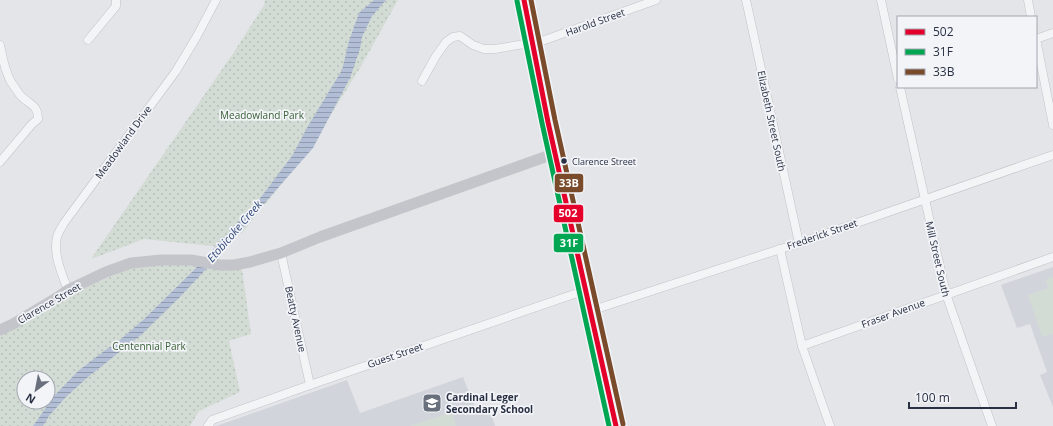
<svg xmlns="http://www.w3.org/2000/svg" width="1053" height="426" viewBox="0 0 1053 426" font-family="'Open Sans',sans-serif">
  <defs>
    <pattern id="park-dots" width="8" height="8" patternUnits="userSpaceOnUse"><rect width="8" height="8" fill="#d3dcd4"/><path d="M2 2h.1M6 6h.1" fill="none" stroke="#b5bdb7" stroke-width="1.8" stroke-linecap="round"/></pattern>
    <pattern id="water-rules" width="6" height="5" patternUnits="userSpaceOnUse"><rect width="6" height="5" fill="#b2bed5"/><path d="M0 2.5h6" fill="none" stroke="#919bae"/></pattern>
  </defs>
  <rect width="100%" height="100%" fill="#e4e5e9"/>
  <g fill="#d2d4dc">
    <polygon points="1053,267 1053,407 1040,375 1047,372 1030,324 1017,328 1001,285"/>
    <polygon points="463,377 476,410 489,407 495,426 216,426 347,380 360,413"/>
  </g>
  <g fill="#d3dcd4">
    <polygon points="1053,276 1053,334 1042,337 1028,295 1048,288 1046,280"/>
    <polygon points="452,412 456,426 410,426"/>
  </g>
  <g fill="url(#park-dots)" fill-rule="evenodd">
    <polygon points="265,0 398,0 360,68 308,151 242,233 222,247 144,239 91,259 234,52 264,5"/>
    <path d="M176,262L214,268L242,269L251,334L229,341L240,392L199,411L190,426H0V336L80,290L140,264ZM24,378H48V402H24Z"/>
  </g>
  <polygon fill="url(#water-rules)" points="374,0 386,0 372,16 362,37 360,49 350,78 313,148 221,253 179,298 141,335 88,377 66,397 49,416 43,426 33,426 54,396 78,371 104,351 120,340 143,320 193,271 261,197 292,156 308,126 342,70 349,41 359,13"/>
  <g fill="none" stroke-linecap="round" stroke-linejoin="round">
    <g stroke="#c2c3c7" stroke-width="9">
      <g id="street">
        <polyline points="746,0 799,243"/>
        <polyline points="881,0 898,79"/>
        <polyline points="1028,0 1031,17"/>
        <polyline points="1036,39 1053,125"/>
        <polyline points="1036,39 1053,33"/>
        <polyline points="88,40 116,6 116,0"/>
        <path d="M0,45C3,59 4,69 11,82C14,86 17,91 20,95C29,105 38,104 38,119L32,124L0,162"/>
        <polyline points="422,81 436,56 446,42 453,37 460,36 473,45 484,49 495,49 542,41 656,0"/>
        <polyline points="900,87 946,294 992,426"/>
        <polyline points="780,249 802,346 830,426"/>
        <polyline points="281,253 310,385"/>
        <path d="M68,290C62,274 53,255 57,237C58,232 62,227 64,223L176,71L197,36L216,0"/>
        <polyline points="590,311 799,243 1053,155"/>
        <polyline points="802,346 1053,257"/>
        <polyline points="208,426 212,420 310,385 586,290"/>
      </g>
    </g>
    <g stroke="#c0c2c7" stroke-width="13">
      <path id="primary" d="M524,0C536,54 544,109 558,162L616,426"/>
    </g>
    <use href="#street" stroke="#f3f4f6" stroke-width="8"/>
    <polyline stroke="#c4c5ca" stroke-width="11" points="0,330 13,324 58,297 68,290 106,272 131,263 161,260 191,260 220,265 234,265 250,262 281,253 320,237 556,153"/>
    <use href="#primary" stroke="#f7f7f7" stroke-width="12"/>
    <g stroke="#f2f4f8" stroke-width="8">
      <polyline id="bus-1" points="524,0 548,122 616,426"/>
    </g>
    <g stroke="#f2f4f8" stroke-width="8">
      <polyline id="bus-2" points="517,1 542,123 609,426"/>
    </g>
    <g stroke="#f2f4f8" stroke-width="8">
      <polyline id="bus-3" points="531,0 555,120 623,424"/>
    </g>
    <use href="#bus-1" stroke="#e4002b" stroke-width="5"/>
    <use href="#bus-2" stroke="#00a651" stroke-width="5"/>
    <use href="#bus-3" stroke="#7a4b2a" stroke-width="5"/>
  </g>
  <defs>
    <g id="school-square" transform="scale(1)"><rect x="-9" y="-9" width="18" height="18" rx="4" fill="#6a6f7d" stroke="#f2f4f8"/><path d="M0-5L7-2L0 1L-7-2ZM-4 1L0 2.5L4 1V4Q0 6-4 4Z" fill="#fff"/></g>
  </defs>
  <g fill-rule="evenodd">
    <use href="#school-square" x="432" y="403"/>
  </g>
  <circle fill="#293043" stroke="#f2f4f8" stroke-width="1.5" cx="564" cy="161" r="3.5"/>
  <g text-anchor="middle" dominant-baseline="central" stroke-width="3.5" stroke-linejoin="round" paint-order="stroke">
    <g font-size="9" fill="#293043" stroke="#f2f4f8" text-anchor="start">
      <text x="572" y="161">Clarence Street</text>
    </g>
    <g font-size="10" fill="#293043" stroke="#f2f4f8">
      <text transform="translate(595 22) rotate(-20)">Harold Street</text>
      <text transform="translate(772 121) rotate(78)">Elizabeth Street South</text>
      <text transform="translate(123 142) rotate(-54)">Meadowland Drive</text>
      <text transform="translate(822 234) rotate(-19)">Frederick Street</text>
      <text transform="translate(938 259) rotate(77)">Mill Street South</text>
      <text transform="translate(49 303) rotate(-30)">Clarence Street</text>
      <text transform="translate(893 313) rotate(-20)">Fraser Avenue</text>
      <text transform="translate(296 319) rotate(78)">Beatty Avenue</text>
      <text transform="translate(395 355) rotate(-19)">Guest Street</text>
    </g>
    <g font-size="10" fill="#396036" stroke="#f2f4f8">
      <text x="262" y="115">Meadowland Park</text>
      <text x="149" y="346">Centennial Park</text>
    </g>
    <g font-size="10" font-weight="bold" fill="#293043" stroke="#f2f4f8" text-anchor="start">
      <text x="446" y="397">Cardinal Leger<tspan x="446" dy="12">Secondary School</tspan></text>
    </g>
    <g font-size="11" font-style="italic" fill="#324a79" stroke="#f2f4f8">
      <text transform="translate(234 231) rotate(-49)">Etobicoke Creek</text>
    </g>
  </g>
  <g stroke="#f2f4f8" stroke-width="1.5">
    <rect x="554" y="173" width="30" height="20" rx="4" fill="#7a4b2a"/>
    <rect x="553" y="204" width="31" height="19" rx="4" fill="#e4002b"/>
    <rect x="553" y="233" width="31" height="20" rx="4" fill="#00a651"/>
  </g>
  <g font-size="11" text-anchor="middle" font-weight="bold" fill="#fff">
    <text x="569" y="187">33B</text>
    <text x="568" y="217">502</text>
    <text x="569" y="247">31F</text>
  </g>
  <rect x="897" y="16" width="140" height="72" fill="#f2f4f8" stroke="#a2a6b0"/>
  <rect x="905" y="29" width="20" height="6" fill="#e4002b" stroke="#a2a6b0"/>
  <text x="933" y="36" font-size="12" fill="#293043">502</text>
  <rect x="905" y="49" width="20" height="6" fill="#00a651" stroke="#a2a6b0"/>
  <text x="933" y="56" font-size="12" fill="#293043">31F</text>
  <rect x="905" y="69" width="20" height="6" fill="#7a4b2a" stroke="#a2a6b0"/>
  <text x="933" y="76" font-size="12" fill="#293043">33B</text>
  <g transform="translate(36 390) rotate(212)"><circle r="19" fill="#f2f4f8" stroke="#a2a6b0"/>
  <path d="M0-3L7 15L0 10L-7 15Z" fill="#6a6f7d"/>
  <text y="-6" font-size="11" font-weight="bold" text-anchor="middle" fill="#293043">N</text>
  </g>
  <path d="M909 402v6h107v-6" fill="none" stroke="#293043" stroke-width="2"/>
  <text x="915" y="402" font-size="12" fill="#293043" stroke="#f2f4f8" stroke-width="3" paint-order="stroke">100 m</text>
</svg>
